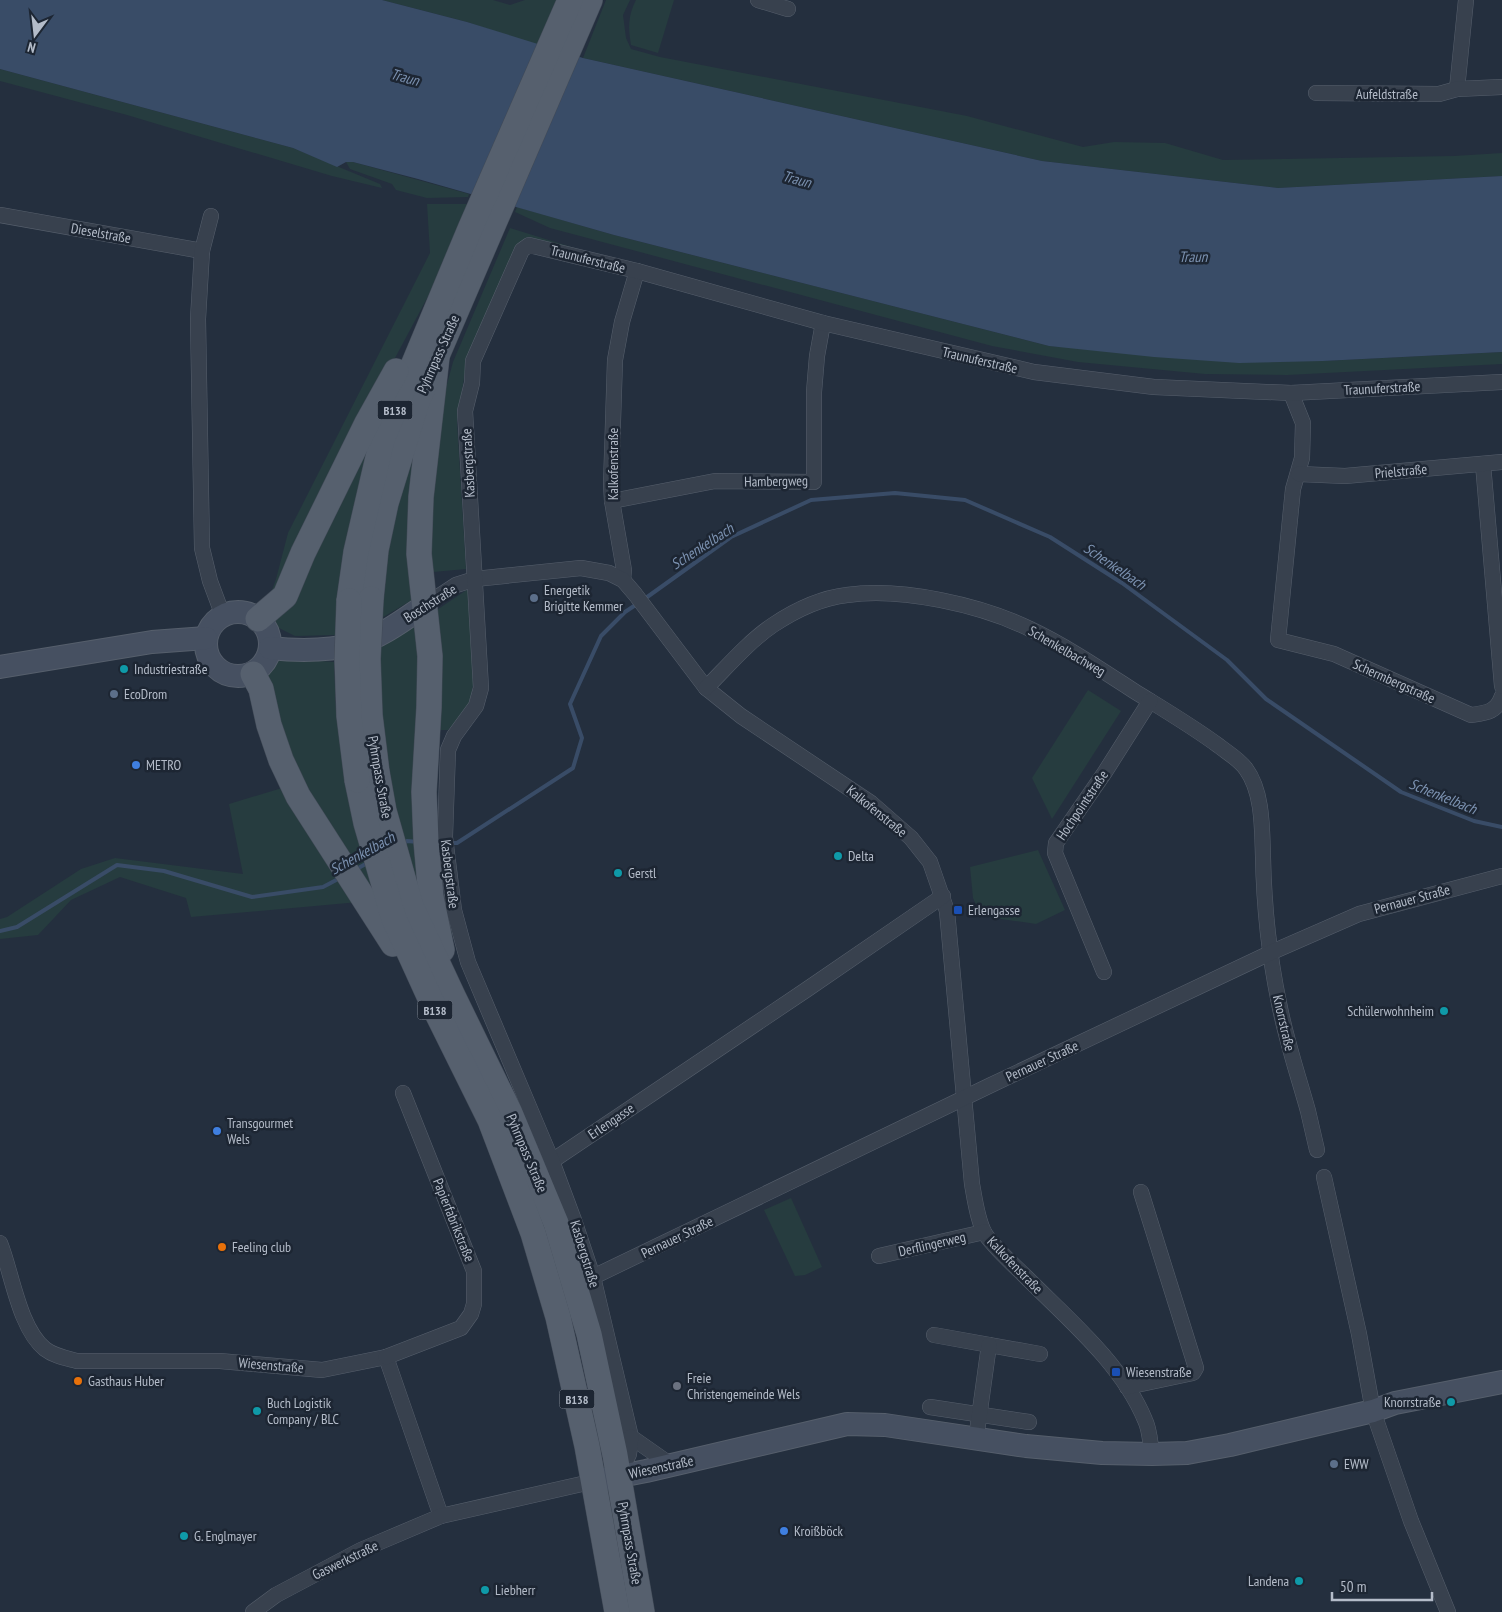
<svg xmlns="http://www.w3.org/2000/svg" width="1502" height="1612" viewBox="0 0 1502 1612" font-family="'PT Sans Narrow',sans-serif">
  <rect width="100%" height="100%" fill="#242f3e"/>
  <g fill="#263c3f">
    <polygon points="382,0 493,0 510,5 525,0 560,0 540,46 467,22"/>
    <polygon points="606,0 630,0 623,15 626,38 631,49 660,57 967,116 1083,147 1114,142 1165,143 1223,160 1454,156 1502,153 1502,176 1278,188 1042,161 583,58"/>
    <path d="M636,0H674L658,53L631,45C628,28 628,15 636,0Z"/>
    <polygon points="0,69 293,148 380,184 382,188 332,176 127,115 0,81"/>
    <polygon points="346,162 353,162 469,194 468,197 427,198 396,190 392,184 350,169"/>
    <polygon points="427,204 472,204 448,259 380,386 283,583 270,596 276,579 288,533 430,253"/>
    <polygon points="517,207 614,235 1049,346 1323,361 1502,352 1502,364 1287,375 1205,374 1078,362 992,346 550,228 515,212"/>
    <polygon points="510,228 581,250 525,249 466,366 457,422 466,569 411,574 412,600 380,619 386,541 405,460 437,421 453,362"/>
    <polygon points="389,397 336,635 295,636 279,628 273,616"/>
    <polygon points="468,589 474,679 470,706 448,730 421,730 427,916 390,792 382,725 379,649"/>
    <polygon points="283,658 334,662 336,712 342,750 382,910 314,806 259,676"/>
    <polygon points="1088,690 1121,711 1052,819 1032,778"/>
    <polygon points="282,788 359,902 191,917 186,898 120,877 71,900 38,935 0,939 0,919 7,917 81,869 115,858 243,874 229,804"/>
    <polygon points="1038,850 1065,910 1036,924 981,916 973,898 970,867"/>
    <polygon points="791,1198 822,1267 805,1275 795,1276 764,1210"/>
  </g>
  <polygon fill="#394c67" points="0,0 382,0 467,22 583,58 1042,161 1278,188 1502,176 1502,352 1323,361 1239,363 1154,357 1049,346 614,235 418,179 353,162 346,162 337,167 293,148 0,69"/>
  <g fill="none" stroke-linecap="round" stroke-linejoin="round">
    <g stroke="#394c67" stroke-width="4">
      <polyline points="643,600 731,537 811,500 895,493 965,500 1050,537 1122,583 1227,660 1266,699 1401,792 1474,821 1502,827"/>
      <polyline points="451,843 457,843 573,768 582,738 570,704 601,636 625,612 637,604"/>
      <polyline points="401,845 407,841 419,842"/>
      <polyline points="355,870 369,862"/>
      <polyline points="0,931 17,927 117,865 164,871 252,897 323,887 340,878"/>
    </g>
    <g stroke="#565f6c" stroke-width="16">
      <g id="street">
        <polyline points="758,0 788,9"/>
        <polyline points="1457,89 1466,0"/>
        <polyline points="1316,93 1439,94 1457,89 1502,87"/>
        <polyline points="0,215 202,251"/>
        <polyline points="211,216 202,251 198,319 202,548 210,581 223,616"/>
        <path d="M1291,393L1303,423L1302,458L1293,489L1278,640L1334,654L1471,715C1486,713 1497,712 1502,696"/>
        <polyline points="1483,464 1502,686"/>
        <polyline points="1299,474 1345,476 1502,462"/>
        <polyline points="612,501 715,481 814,482 814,392 817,356 823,323"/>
        <polyline points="623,580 624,570 612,501 611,484 615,360 622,322 637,271"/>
        <path d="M424,606L456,585L475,579L581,568L609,573L623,580L635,594L706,688L741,716L871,803L911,838L930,862L947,911L972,1184C975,1200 977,1218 984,1232C991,1245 1015,1266 1026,1277C1068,1319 1122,1364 1145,1420C1150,1430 1150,1443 1152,1454"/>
        <path d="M706,688C727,667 748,642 773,625C794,611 821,598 847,595C901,587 981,605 1030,629C1066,646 1100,669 1134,691C1163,709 1192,726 1219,746C1228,753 1240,760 1246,769C1263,792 1262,829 1263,857C1264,906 1269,955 1279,1003C1286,1040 1298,1075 1308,1111C1311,1124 1314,1137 1317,1150"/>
        <polyline points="1104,972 1055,853 1056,843 1105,772 1150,701"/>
        <polyline points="552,1161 806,990 943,896"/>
        <polyline points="1324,1177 1359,1334 1373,1411 1411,1521 1448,1612"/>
        <path d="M0,1243C12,1273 19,1328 45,1349C54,1356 66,1358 77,1361H220L322,1370L386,1357L441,1516"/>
        <polyline points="879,1256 984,1232"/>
        <polyline points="593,1277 991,1085 1270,953 1359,914 1502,876"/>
        <polyline points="934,1335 1040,1354"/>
        <polyline points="386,1357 461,1328 471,1314 474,1304 474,1271 403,1093"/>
        <polyline points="1127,1387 1193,1373 1196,1368 1141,1192"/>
        <polyline points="930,1407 1029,1422"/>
        <polyline points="976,1439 989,1345"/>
        <polyline points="671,1465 631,1437 593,1277 574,1220 552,1161 468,962 454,910 445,837 448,750 454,736 476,706 481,688 465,411 472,383 473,361 522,250 529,245 637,271 823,323 1034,372 1154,387 1291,393 1502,382"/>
        <polyline points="619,1475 629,1454 631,1437"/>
        <polyline points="253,1612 276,1595 361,1550 441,1516 595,1481"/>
      </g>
    </g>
    <g stroke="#565f6c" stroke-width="24">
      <g id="secondary">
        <circle cx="238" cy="644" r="32"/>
        <path d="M270,648C298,651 328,651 356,644C378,639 405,619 424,606"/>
        <polyline points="0,667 152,642 206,638"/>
        <polyline points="595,1481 646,1471 847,1424 885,1425 1026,1446 1102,1453 1152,1454 1187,1453 1230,1445 1373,1411 1395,1403 1502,1382"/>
      </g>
    </g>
    <g stroke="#414a57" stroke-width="26">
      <g id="primary">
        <polyline points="437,357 421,497 419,554 430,656 429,707 424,792 426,841 431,897 442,950"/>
        <polyline points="371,599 376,550 386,503 417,402 590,0"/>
        <polyline points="349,601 356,552 382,440 470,229 570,0"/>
        <polyline points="258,619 285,596 303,553 367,423 396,371"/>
        <polyline points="253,674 261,689 269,725 281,760 298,796 393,944"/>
        <polyline points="377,772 384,811 411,906 452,994 510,1113 556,1223 589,1334 615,1455 642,1612"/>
        <polyline points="357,780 366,823 394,919 435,1009 490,1120 533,1233 558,1317 587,1446 617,1612"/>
      </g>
    </g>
    <use href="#street" stroke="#38414e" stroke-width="15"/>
    <use href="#secondary" stroke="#465061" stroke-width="22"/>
    <use href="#primary" stroke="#56606e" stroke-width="25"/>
    <g stroke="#414a57" stroke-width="26" stroke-linecap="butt">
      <g id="primary-bridge">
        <polyline points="371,599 368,659 370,715 377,772"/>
        <polyline points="349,601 347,659 349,716 357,780"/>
      </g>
    </g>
    <use href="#primary-bridge" stroke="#56606e" stroke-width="25"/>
  </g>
  <g fill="#5c6f8a" stroke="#1d2633" stroke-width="2">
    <circle cx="534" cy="598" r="5"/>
    <circle cx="114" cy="694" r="5"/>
    <circle cx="1334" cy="1464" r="5"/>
  </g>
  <g fill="#0f9aa8" stroke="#1d2633" stroke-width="2">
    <circle cx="124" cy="669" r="5"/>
    <circle cx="838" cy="856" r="5"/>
    <circle cx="618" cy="873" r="5"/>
    <circle cx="1444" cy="1011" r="5"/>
    <circle cx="1451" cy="1402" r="5"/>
    <circle cx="257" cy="1411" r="5"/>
    <circle cx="184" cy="1536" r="5"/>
    <circle cx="1299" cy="1581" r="5"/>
    <circle cx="485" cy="1590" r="5"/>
  </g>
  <g fill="#3f7fe0" stroke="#1d2633" stroke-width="2">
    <circle cx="136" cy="765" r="5"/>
    <circle cx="217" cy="1131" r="5"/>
    <circle cx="784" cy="1531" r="5"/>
  </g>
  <g fill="#1a4fb4" stroke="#1d2633" stroke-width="2">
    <rect x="953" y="905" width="10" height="10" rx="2.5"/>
    <rect x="1111" y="1367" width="10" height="10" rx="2.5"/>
  </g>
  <g fill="#e8710a" stroke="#1d2633" stroke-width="2">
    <circle cx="222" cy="1247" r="5"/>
    <circle cx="78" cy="1381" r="5"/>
  </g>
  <circle fill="#6b7280" stroke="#1d2633" stroke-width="2" cx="677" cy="1386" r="5"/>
  <g text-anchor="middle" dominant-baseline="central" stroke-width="5" stroke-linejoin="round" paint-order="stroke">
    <g fill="#1d2633" stroke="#878f9c" stroke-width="1">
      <rect x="377.5" y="400.5" width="35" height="19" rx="4"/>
      <rect x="417.5" y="1000.5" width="35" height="19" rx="4"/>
      <rect x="559.5" y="1389.5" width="35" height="19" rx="4"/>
    </g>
    <g font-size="12" font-weight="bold" fill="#b4bcc9">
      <text x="395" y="410">B138</text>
      <text x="435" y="1010">B138</text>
      <text x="577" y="1399">B138</text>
    </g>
    <g font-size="14" fill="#b4bcc9" stroke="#1d2633">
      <text x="1387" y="94">Aufeldstraße</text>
      <text transform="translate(101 233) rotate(10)">Dieselstraße</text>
      <text transform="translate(588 259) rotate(14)">Traunuferstraße</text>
      <text transform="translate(438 354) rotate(-66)">Pyhrnpass Straße</text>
      <text transform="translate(980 360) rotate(13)">Traunuferstraße</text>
      <text transform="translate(1382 388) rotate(-3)">Traunuferstraße</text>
      <text transform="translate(468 463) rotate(-93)">Kasbergstraße</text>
      <text transform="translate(613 464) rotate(-90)">Kalkofenstraße</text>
      <text transform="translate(1401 471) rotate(-5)">Prielstraße</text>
      <text transform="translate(776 481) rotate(-1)">Hambergweg</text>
      <text transform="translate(430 603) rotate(-32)">Boschstraße</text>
      <text transform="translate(1067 651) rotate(30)">Schenkelbachweg</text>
      <text transform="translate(1394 681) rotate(24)">Schermbergstraße</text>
      <text transform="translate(380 777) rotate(80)">Pyhrnpass Straße</text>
      <text transform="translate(1082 805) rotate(-56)">Hochpointstraße</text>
      <text transform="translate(877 811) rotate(39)">Kalkofenstraße</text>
      <text transform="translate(450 874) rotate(83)">Kasbergstraße</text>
      <text transform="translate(1412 899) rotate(-15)">Pernauer Straße</text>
      <text transform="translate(1284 1023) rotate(77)">Knorrstraße</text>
      <text transform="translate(1042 1061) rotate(-25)">Pernauer Straße</text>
      <text transform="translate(611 1121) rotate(-34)">Erlengasse</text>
      <text transform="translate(527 1153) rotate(67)">Pyhrnpass Straße</text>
      <text transform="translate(454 1220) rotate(68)">Papierfabrikstraße</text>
      <text transform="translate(677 1237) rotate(-26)">Pernauer Straße</text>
      <text transform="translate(932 1244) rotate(-13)">Derflingerweg</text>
      <text transform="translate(585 1254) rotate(73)">Kasbergstraße</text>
      <text transform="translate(1015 1265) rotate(46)">Kalkofenstraße</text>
      <text transform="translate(271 1365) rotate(5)">Wiesenstraße</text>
      <text transform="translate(661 1467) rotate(-12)">Wiesenstraße</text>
      <text transform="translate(630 1543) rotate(80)">Pyhrnpass Straße</text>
      <text transform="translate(345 1560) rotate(-26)">Gaswerkstraße</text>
    </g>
    <g font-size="14" fill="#b4bcc9" stroke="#1d2633" text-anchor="start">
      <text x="544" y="590">Energetik<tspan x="544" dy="16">Brigitte Kemmer</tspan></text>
      <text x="134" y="669">Industriestraße</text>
      <text x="124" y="694">EcoDrom</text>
      <text x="146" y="765">METRO</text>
      <text x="848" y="856">Delta</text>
      <text x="628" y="873">Gerstl</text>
      <text x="968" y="910">Erlengasse</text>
      <text x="1434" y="1011" text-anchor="end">Schülerwohnheim</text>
      <text x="227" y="1123">Transgourmet<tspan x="227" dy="16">Wels</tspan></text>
      <text x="232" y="1247">Feeling club</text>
      <text x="1126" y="1372">Wiesenstraße</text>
      <text x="687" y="1378">Freie<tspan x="687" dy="16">Christengemeinde Wels</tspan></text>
      <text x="88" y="1381">Gasthaus Huber</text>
      <text x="1441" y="1402" text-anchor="end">Knorrstraße</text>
      <text x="267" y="1403">Buch Logistik<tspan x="267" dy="16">Company / BLC</tspan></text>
      <text x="1344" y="1464">EWW</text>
      <text x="794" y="1531">Kroißböck</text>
      <text x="194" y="1536">G. Englmayer</text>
      <text x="1289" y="1581" text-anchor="end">Landena</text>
      <text x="495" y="1590">Liebherr</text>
    </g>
    <g font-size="15" font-style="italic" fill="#7c92b1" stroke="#1d2633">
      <text transform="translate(405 77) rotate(15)">Traun</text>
      <text transform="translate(797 179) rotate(15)">Traun</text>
      <text x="1193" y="256">Traun</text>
      <text transform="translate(702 546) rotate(-33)">Schenkelbach</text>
      <text transform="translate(1115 566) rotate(34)">Schenkelbach</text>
      <text transform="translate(1443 796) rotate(22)">Schenkelbach</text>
      <text transform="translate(362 853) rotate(-29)">Schenkelbach</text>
    </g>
  </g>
  <g transform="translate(35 35) rotate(195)" stroke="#1d2633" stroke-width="4" paint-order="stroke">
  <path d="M0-4L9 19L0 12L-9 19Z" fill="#b4bcc9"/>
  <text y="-8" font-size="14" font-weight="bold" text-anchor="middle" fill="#b4bcc9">N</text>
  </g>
  <path d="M1332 1592v8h100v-8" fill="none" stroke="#b4bcc9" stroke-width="2.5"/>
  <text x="1340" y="1592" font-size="15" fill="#b4bcc9" stroke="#1d2633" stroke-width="4" paint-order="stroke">50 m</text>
</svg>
